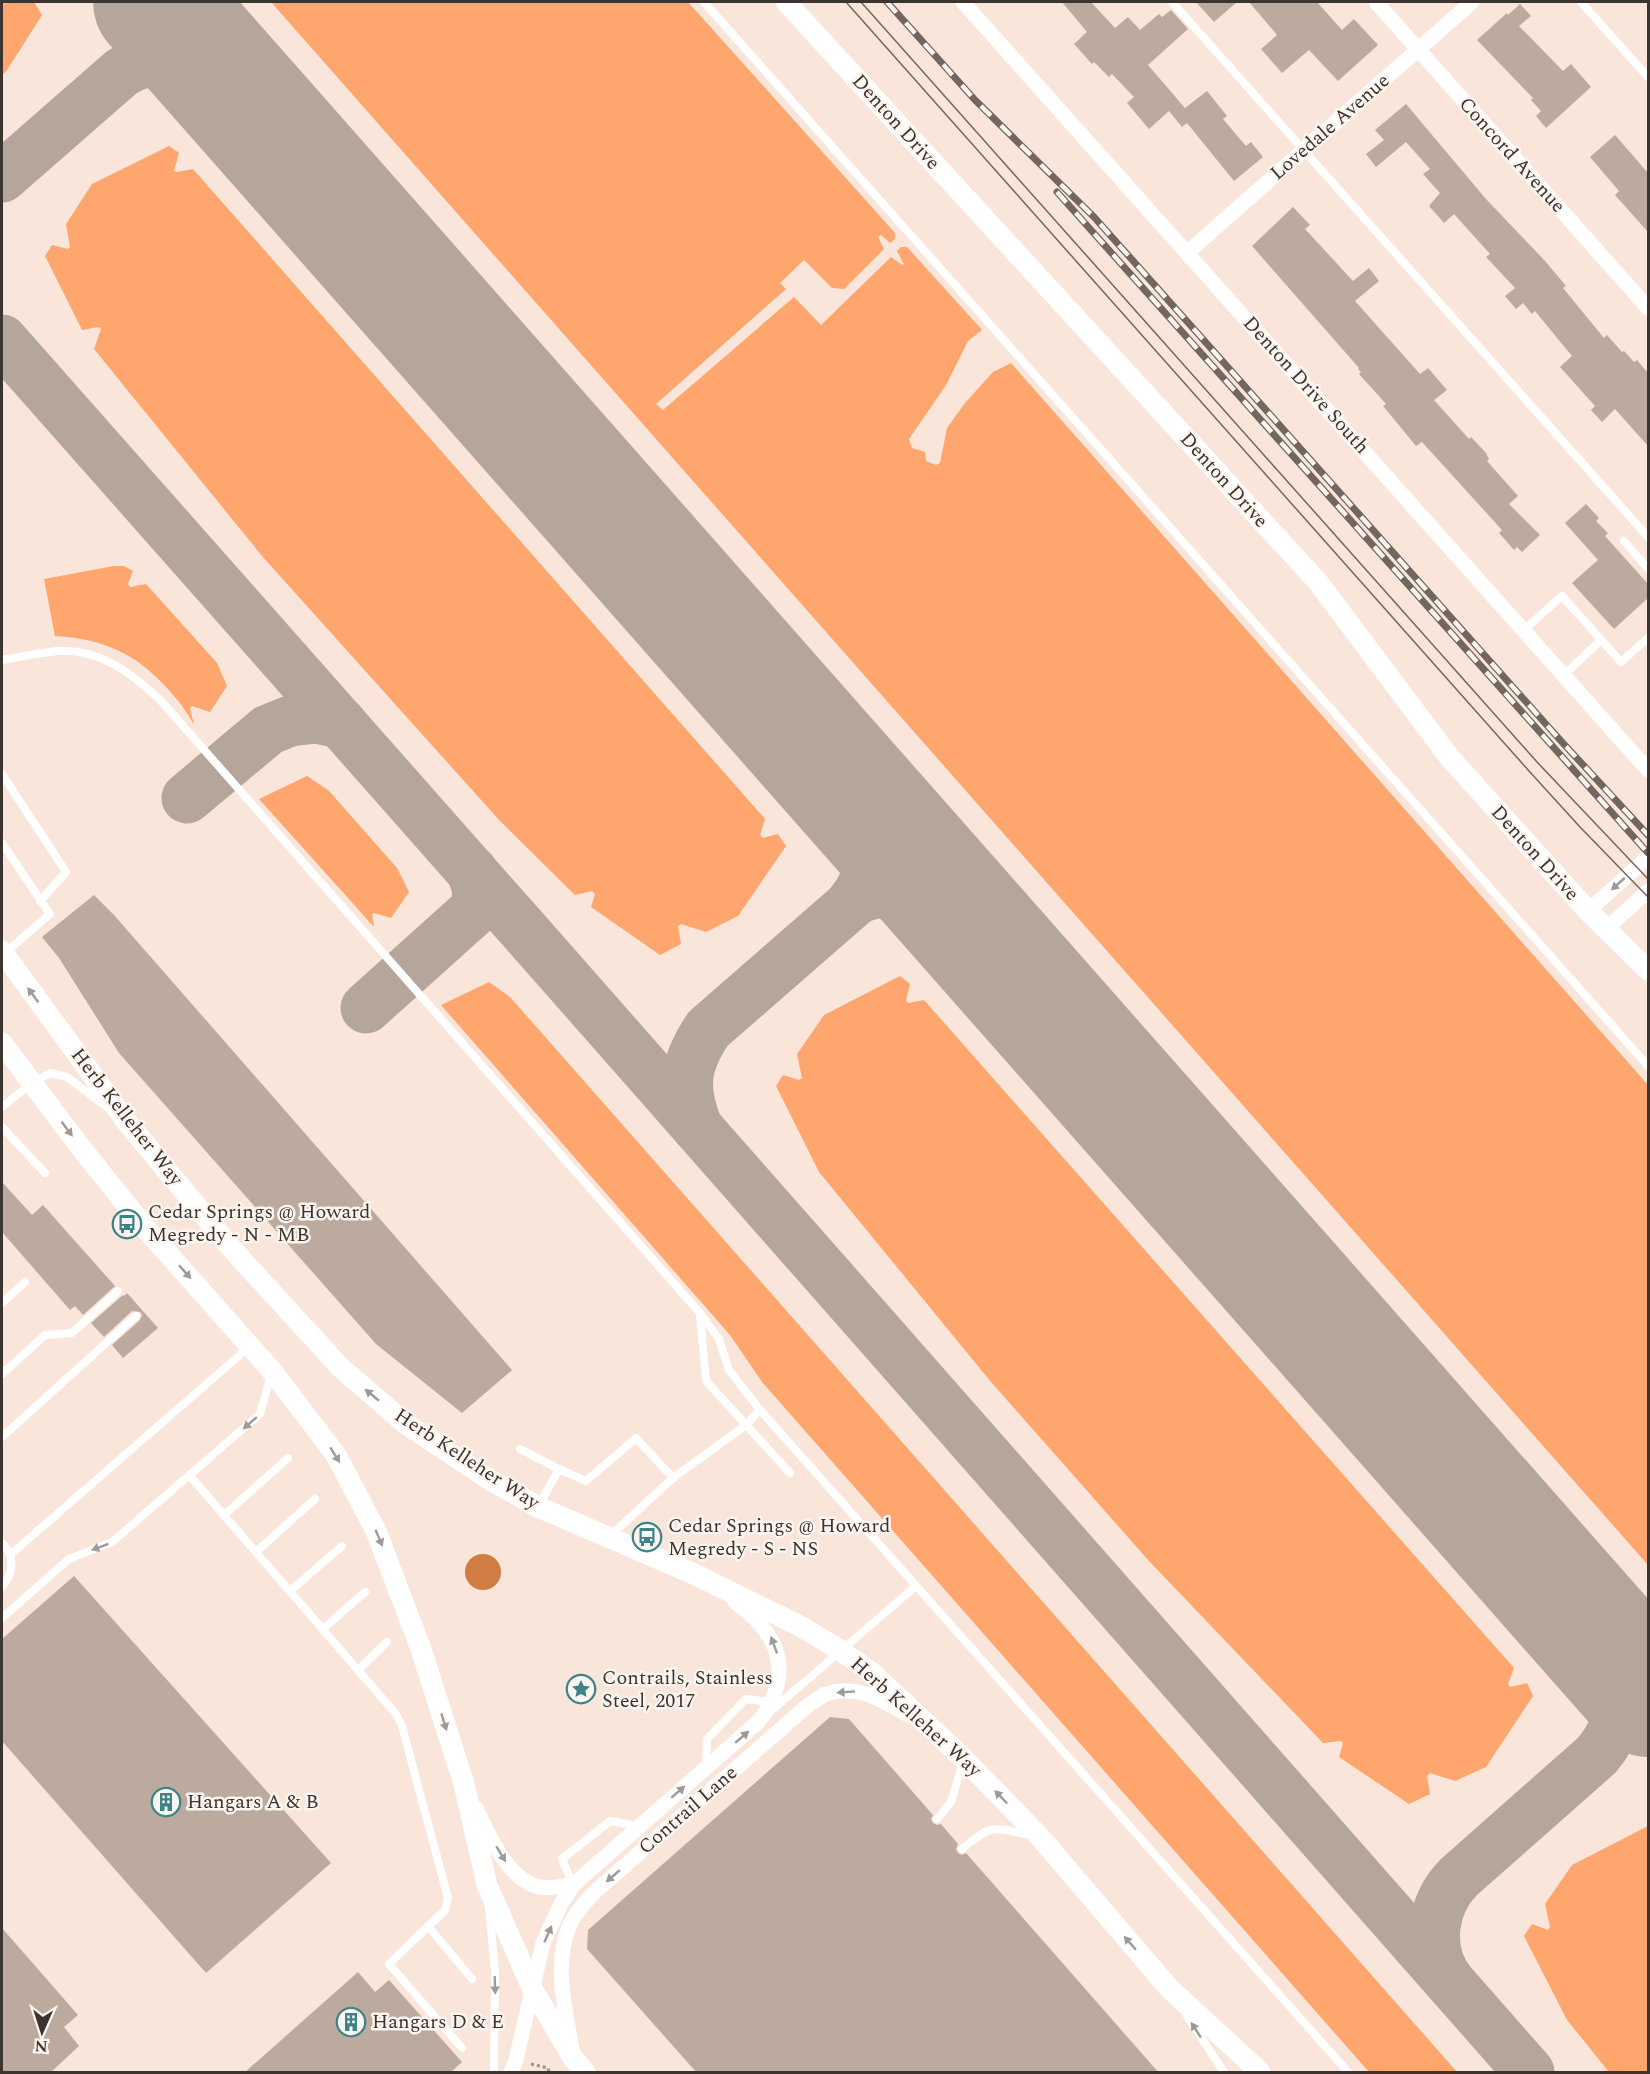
<svg xmlns="http://www.w3.org/2000/svg" width="1650" height="2074" viewBox="0 0 1650 2074" font-family="Spectral,serif">
  <rect width="100%" height="100%" fill="#f9e5d9"/>
  <g fill="#fea66e">
    <polygon points="2,2 34,2 42,15 7,70 2,76"/>
    <polygon points="271,2 688,2 895,233 895,239 890,243 881,235 878,237 884,249 844,289 832,288 804,260 780,283 786,289 656,404 663,410 794,297 821,325 891,257 902,265 904,264 897,251 901,247 907,247 982,330 968,341 946,385 909,439 912,448 925,452 926,461 936,465 940,463 947,428 965,403 993,372 1011,363 1648,1085 1648,1565"/>
    <polygon points="169,146 179,153 174,171 177,172 193,169 765,819 760,835 763,838 778,834 786,846 738,916 706,932 681,924 678,926 681,944 660,955 591,907 595,894 592,891 575,895 500,821 262,556 94,349 101,329 98,327 82,330 45,256 52,245 68,249 70,247 66,224 92,184"/>
    <path d="M114,566H124L133,571L128,584L130,587L146,584L217,663L227,686L210,712L192,706L190,708L194,725C186,710 178,700 166,687C134,652 102,639 55,636L44,579Z"/>
    <polygon points="307,776 329,791 397,868 409,892 391,918 374,913 372,914 374,927 259,799"/>
    <polygon points="900,976 910,984 906,1000 908,1003 924,1000 1514,1668 1508,1684 1510,1687 1527,1683 1533,1696 1486,1767 1455,1781 1430,1773 1427,1776 1430,1794 1409,1804 1339,1757 1343,1743 1341,1741 1323,1743 1149,1561 991,1382 819,1172 776,1086 783,1075 799,1080 802,1078 797,1054 824,1015"/>
    <polygon points="489,982 510,997 1457,2072 1369,2072 762,1382 730,1335 441,1005"/>
    <polygon points="1648,1826 1648,2072 1609,2072 1567,2020 1524,1936 1532,1924 1548,1930 1550,1927 1545,1904 1572,1865"/>
  </g>
  <circle fill="#d17c43" cx="483" cy="1572" r="18"/>
  <g fill="none" stroke-linecap="round" stroke-linejoin="round">
    <g stroke="#b5a69c" stroke-width="51">
      <path d="M2,177L122,72C168,46 201,64 238,94"/>
      <polyline points="2,340 528,935 1529,2072"/>
      <polyline points="187,798 268,730 290,721 316,718 341,723"/>
      <path d="M849,906C878,871 878,836 857,797"/>
      <polyline points="366,1008 476,909 478,890 472,871"/>
      <path d="M697,1127C682,1087 684,1065 708,1029L857,899C888,886 919,888 950,902"/>
      <path d="M1449,1981C1426,1950 1431,1905 1459,1877L1597,1755C1616,1732 1626,1704 1617,1674C1613,1663 1607,1654 1604,1643"/>
    </g>
    <polyline stroke="#b5a69c" stroke-width="126" points="156,2 1648,1694"/>
  </g>
  <g fill="#bdaa9f">
    <polygon points="1062,2 1091,2 1115,28 1128,17 1140,30 1159,14 1162,17 1171,10 1188,29 1148,65 1185,108 1207,91 1227,116 1223,119 1246,146 1251,142 1263,157 1234,181 1187,123 1182,127 1169,111 1149,129 1127,103 1134,97 1112,74 1109,77 1094,62 1092,64 1074,44 1087,32"/>
    <polygon points="1196,2 1237,2 1214,22"/>
    <polygon points="1249,2 1317,2 1342,30 1354,19 1378,45 1338,81 1309,50 1282,73 1261,49 1277,35"/>
    <polygon points="1520,4 1531,16 1519,26 1563,71 1571,64 1591,87 1546,128 1536,116 1541,111 1531,100 1533,98 1477,40 1507,13 1508,15"/>
    <polygon points="1406,104 1486,199 1546,262 1566,286 1563,288 1604,338 1607,335 1622,352 1624,351 1634,362 1637,360 1648,373 1648,446 1615,409 1602,422 1591,410 1595,406 1560,367 1572,356 1535,311 1532,314 1523,303 1516,309 1505,296 1515,288 1486,257 1490,254 1454,214 1444,223 1429,206 1440,193 1423,174 1430,169 1406,142 1376,167 1366,154 1384,140 1375,130"/>
    <polygon points="1615,135 1648,173 1648,232 1615,195 1619,191 1590,157"/>
    <polygon points="1293,207 1310,225 1305,229 1353,281 1369,268 1379,281 1355,301 1420,374 1428,368 1447,390 1434,400 1469,439 1471,437 1486,453 1489,459 1487,461 1518,496 1509,504 1540,535 1522,552 1517,547 1514,550 1499,533 1502,530 1422,442 1416,446 1383,406 1386,404 1359,374 1361,372 1358,369 1359,368 1252,246"/>
    <polygon points="1586,504 1599,518 1596,521 1608,533 1605,536 1648,584 1648,598 1614,629 1572,583 1598,560 1565,523"/>
    <polygon points="94,895 114,915 512,1370 462,1413 376,1344 119,1053 59,958 42,937"/>
    <polygon points="2,1182 32,1215 43,1205 115,1286 83,1315 75,1306 70,1310 2,1232"/>
    <polygon points="127,1293 158,1328 123,1358 112,1345 140,1320 142,1315 140,1312 132,1311 104,1337 91,1323 123,1295 124,1296"/>
    <polygon points="74,1576 331,1863 206,1973 2,1741 2,1639"/>
    <polygon points="830,1717 849,1719 933,1815 931,1819 933,1823 937,1825 941,1824 958,1844 956,1849 958,1853 962,1855 966,1853 1159,2073 697,2073 587,1949 588,1930"/>
    <polygon points="2,1928 78,2015 64,2027 79,2046 50,2073 2,2073"/>
    <polygon points="358,1972 375,1992 389,1980 462,2062 450,2073 244,2073"/>
  </g>
  <g fill="none" stroke-linecap="round" stroke-linejoin="round">
    <polyline stroke="#9f9189" stroke-width="3" stroke-dasharray="3 3" stroke-linecap="butt" points="531,2064 548,2068 549,2072"/>
    <g stroke="#fff" stroke-width="8">
      <polyline points="704,2 1648,1066"/>
      <polyline points="1172,2 1648,537"/>
      <polyline points="1581,2 1648,77"/>
      <polyline points="1624,541 1648,569"/>
      <polyline points="1524,630 1562,596 1621,662 1648,638"/>
      <path d="M2,660C20,657 38,653 57,651C100,648 133,674 162,702L700,1313L719,1339L729,1370L760,1410L1348,2072"/>
      <polyline points="1564,675 1601,640"/>
      <polyline points="2,774 66,872 40,901"/>
      <polyline points="2,843 50,914 5,953"/>
      <polyline points="2,1107 32,1083 50,1073 67,1077 108,1108"/>
      <polyline points="2,1127 45,1173"/>
      <polyline points="2,1303 25,1282"/>
      <polyline points="700,1315 706,1381 790,1473"/>
      <polyline points="2,1374 45,1335 72,1333 118,1291"/>
      <polyline points="2,1437 136,1316"/>
      <polyline points="520,1449 559,1469"/>
      <polyline points="190,1476 396,1714 402,1726 448,1898 445,1910 389,1964 462,2048"/>
      <polyline points="538,1507 559,1469 586,1481 636,1438 673,1478"/>
      <polyline points="224,1515 288,1458"/>
      <polyline points="611,1535 673,1478 746,1425 760,1410"/>
      <path d="M2,1543C16,1556 13,1574 2,1587"/>
      <polyline points="256,1552 315,1499"/>
      <polyline points="10,1555 249,1347"/>
      <polyline points="290,1591 342,1546"/>
      <polyline points="2,1618 69,1559 112,1542 260,1414 271,1375"/>
      <polyline points="323,1629 365,1592"/>
      <polyline points="358,1670 387,1642"/>
      <polyline points="771,1711 916,1586"/>
      <polyline points="706,1766 707,1739 746,1699 771,1702"/>
      <polyline points="937,1819 951,1802 963,1762"/>
      <path d="M962,1849C991,1824 993,1827 1029,1835"/>
      <polyline points="573,1885 562,1859 610,1821 638,1826"/>
      <polyline points="489,1907 495,1971 494,2072"/>
      <polyline points="428,1926 472,1979"/>
      <polyline points="1187,2016 1224,2072"/>
    </g>
    <g stroke="#fff" stroke-width="15">
      <polyline points="963,2 1648,770"/>
      <polyline points="1376,2 1648,308"/>
      <polyline points="1188,252 1472,2"/>
      <polyline points="1588,911 1648,857"/>
      <polyline points="1606,929 1648,891"/>
      <path d="M476,1808C488,1834 508,1880 539,1887C550,1889 562,1886 573,1885"/>
      <path d="M572,2050C566,2011 553,1966 569,1927C575,1912 586,1901 597,1890L806,1707C812,1703 819,1697 826,1694C856,1683 883,1701 908,1715"/>
      <path d="M511,2072L516,2060L543,1943L561,1904L573,1885L758,1722C763,1716 768,1709 771,1702C792,1659 769,1626 735,1602"/>
    </g>
    <g stroke="#fff" stroke-width="21">
      <polyline points="786,2 1318,582 1450,758 1588,911 1648,970"/>
      <polyline points="2,951 126,1121 232,1249 340,1367 406,1424 487,1478 538,1507 694,1574 800,1626 840,1650 871,1672 964,1759 1040,1837 1168,1987 1260,2072"/>
      <polyline points="2,1043 81,1148 146,1229 272,1371 336,1455 376,1531 421,1649 464,1784 487,1885 533,1990 573,2058 585,2072"/>
    </g>
    <g stroke="#716760" stroke-width="1.5">
      <polyline points="846,2 1529,771 1580,827 1648,897"/>
      <polyline points="861,2 1537,762 1648,879"/>
    </g>
    <g stroke="#716760" stroke-width="7">
      <g id="rail">
        <polyline points="887,2 975,100 1094,217 1561,741 1648,835"/>
        <polyline points="1057,192 1648,853"/>
      </g>
    </g>
    <use href="#rail" stroke="#fdf5f0" stroke-width="4.5" stroke-dasharray="14" stroke-linecap="butt"/>
  </g>
  <defs><path id="oneway-solid" d="M-6-.8H1V-3.2L6.5 0L1 3.2V.8H-6Z" transform="scale(1.5)"/></defs>
  <g fill="#9d9a97">
    <use href="#oneway-solid" transform="translate(1618 884) rotate(138)"/>
    <use href="#oneway-solid" transform="translate(33 995) rotate(-126)"/>
    <use href="#oneway-solid" transform="translate(67 1129) rotate(53)"/>
    <use href="#oneway-solid" transform="translate(185 1272) rotate(48)"/>
    <use href="#oneway-solid" transform="translate(372 1395) rotate(-140)"/>
    <use href="#oneway-solid" transform="translate(250 1423) rotate(139)"/>
    <use href="#oneway-solid" transform="translate(335 1455) rotate(58)"/>
    <use href="#oneway-solid" transform="translate(379 1538) rotate(67)"/>
    <use href="#oneway-solid" transform="translate(100 1547) rotate(160)"/>
    <use href="#oneway-solid" transform="translate(774 1645) rotate(-110)"/>
    <use href="#oneway-solid" transform="translate(846 1692) rotate(176)"/>
    <use href="#oneway-solid" transform="translate(444 1722) rotate(73)"/>
    <use href="#oneway-solid" transform="translate(742 1737) rotate(-41)"/>
    <use href="#oneway-solid" transform="translate(678 1792) rotate(-41)"/>
    <use href="#oneway-solid" transform="translate(1001 1797) rotate(-134)"/>
    <use href="#oneway-solid" transform="translate(501 1854) rotate(59)"/>
    <use href="#oneway-solid" transform="translate(613 1876) rotate(139)"/>
    <use href="#oneway-solid" transform="translate(548 1934) rotate(-66)"/>
    <use href="#oneway-solid" transform="translate(1130 1943) rotate(-131)"/>
    <use href="#oneway-solid" transform="translate(495 1985) rotate(88)"/>
    <use href="#oneway-solid" transform="translate(1196 2030) rotate(-123)"/>
  </g>
  <defs>
    <g id="bus-ring" transform="scale(1.5)"><circle r="9.5" fill="#fdf5f0" stroke="#3c848a" stroke-width="1.5"/><path d="M-5-6H5V4H4V6H2V4H-2V6H-4V4H-5ZM-3.5-4V0h7V-4ZM-3.5 1.2v1.5H-2V1.2ZM2 1.2v1.5H3.5V1.2Z" fill="#3c848a"/></g>
    <g id="sight-ring" transform="scale(1.5)"><circle r="9.5" fill="#fdf5f0" stroke="#3c848a" stroke-width="1.5"/><path d="M0-6L1.8-2.2L6-1.7L2.9 1.2L3.7 5.4L0 3.3L-3.7 5.4L-2.9 1.2L-6-1.7L-1.8-2.2Z" fill="#3c848a"/></g>
    <g id="building-ring" transform="scale(1.5)"><circle r="9.5" fill="#fdf5f0" stroke="#3c848a" stroke-width="1.5"/><path d="M-4-6H4V6H1V3H-1V6H-4ZM-2.5-4.3h1.7v1.8h-1.7ZM.8-4.3h1.7v1.8H.8ZM-2.5-1h1.7V.8h-1.7ZM.8-1h1.7V.8H.8Z" fill="#3c848a"/></g>
  </defs>
  <g fill-rule="evenodd">
    <use href="#bus-ring" x="127" y="1224"/>
    <use href="#bus-ring" x="647" y="1537"/>
    <use href="#sight-ring" x="581" y="1689"/>
    <use href="#building-ring" x="166" y="1802"/>
    <use href="#building-ring" x="351" y="2022"/>
  </g>
  <g text-anchor="middle" dominant-baseline="central" stroke-width="5" stroke-linejoin="round" paint-order="stroke">
    <g font-size="20" fill="#3b342f" stroke="#fdf5f0">
      <text transform="translate(896 122) rotate(48)">Denton Drive</text>
      <text transform="translate(1330 127) rotate(-41)">Lovedale Avenue</text>
      <text transform="translate(1512 155) rotate(48)">Concord Avenue</text>
      <text transform="translate(1306 385) rotate(48)">Denton Drive South</text>
      <text transform="translate(1224 480) rotate(48)">Denton Drive</text>
      <text transform="translate(1535 853) rotate(48)">Denton Drive</text>
      <text transform="translate(127 1117) rotate(52)">Herb Kelleher Way</text>
      <text transform="translate(467 1459) rotate(33)">Herb Kelleher Way</text>
      <text transform="translate(916 1717) rotate(42)">Herb Kelleher Way</text>
      <text transform="translate(688 1810) rotate(-41)">Contrail Lane</text>
    </g>
    <g font-size="20" fill="#3b342f" stroke="#fdf5f0" text-anchor="start">
      <text x="148" y="1212">Cedar Springs @ Howard<tspan x="148" dy="23">Megredy - N - MB</tspan></text>
      <text x="668" y="1526">Cedar Springs @ Howard<tspan x="668" dy="23">Megredy - S - NS</tspan></text>
      <text x="602" y="1678">Contrails, Stainless<tspan x="602" dy="23">Steel, 2017</tspan></text>
      <text x="187" y="1802">Hangars A &amp; B</text>
      <text x="372" y="2022">Hangars D &amp; E</text>
    </g>
  </g>
  <rect width="1650" height="2074" fill="none" stroke="#3b342f" stroke-width="6"/>
  <g transform="translate(42 2032) rotate(183)" stroke="#fdf5f0" stroke-width="4.5" paint-order="stroke">
  <path d="M0-4.5L10 22L0 15L-10 22Z" fill="#3b342f"/>
  <text y="-9" font-size="16" font-weight="bold" text-anchor="middle" fill="#3b342f">N</text>
  </g>
</svg>
